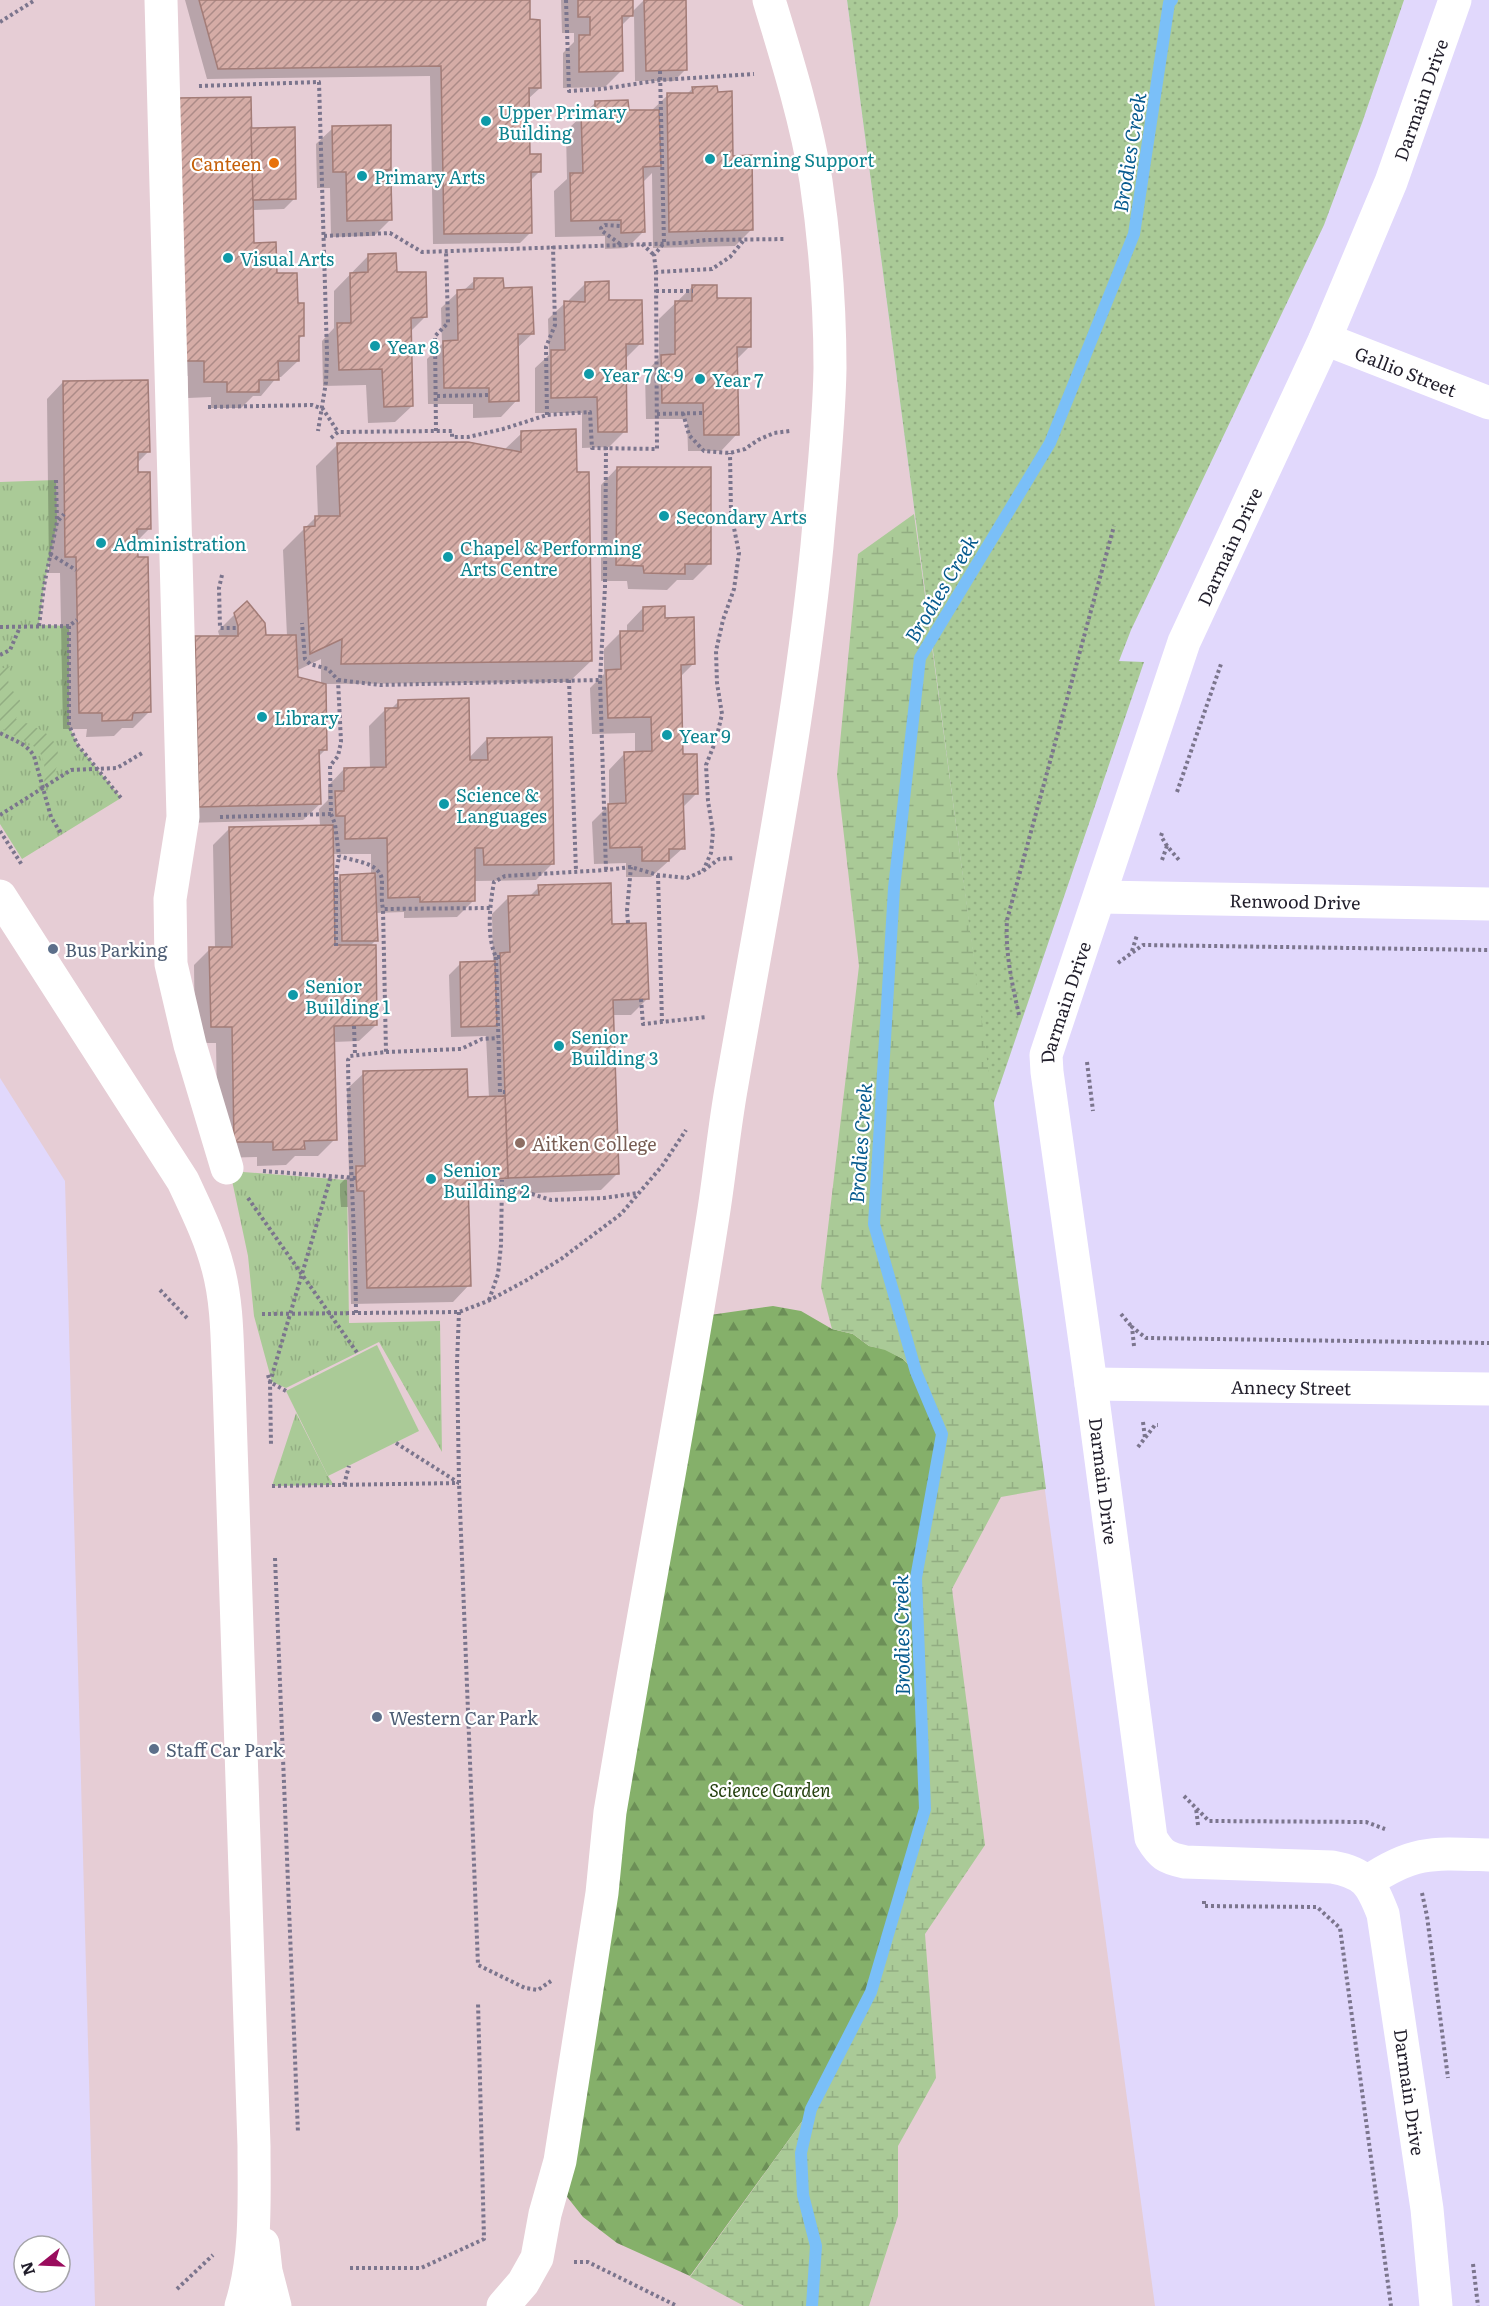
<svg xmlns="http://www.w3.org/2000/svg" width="1489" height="2306" viewBox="0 0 1489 2306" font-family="Literata,serif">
  <defs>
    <pattern id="grass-tufts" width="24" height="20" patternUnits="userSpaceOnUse" patternTransform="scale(1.5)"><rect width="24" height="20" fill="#aaca97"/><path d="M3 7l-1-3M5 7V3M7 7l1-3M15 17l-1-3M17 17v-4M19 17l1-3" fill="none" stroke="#92ad82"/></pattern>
    <pattern id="forest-firs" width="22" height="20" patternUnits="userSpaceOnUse" patternTransform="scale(1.5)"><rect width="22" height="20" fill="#85b06a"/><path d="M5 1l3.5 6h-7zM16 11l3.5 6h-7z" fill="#6c8f57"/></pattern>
    <pattern id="wetland-marsh" width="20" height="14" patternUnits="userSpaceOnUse" patternTransform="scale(1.5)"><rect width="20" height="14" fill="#aaca97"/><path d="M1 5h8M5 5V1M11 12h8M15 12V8" fill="none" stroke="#92ad82"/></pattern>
    <pattern id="park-dots" width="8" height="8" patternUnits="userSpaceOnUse" patternTransform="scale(1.5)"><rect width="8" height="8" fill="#aaca97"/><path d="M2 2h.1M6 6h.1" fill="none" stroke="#92ad82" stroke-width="1.8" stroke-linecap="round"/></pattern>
    <pattern id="garden-furrows" width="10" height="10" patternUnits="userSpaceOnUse" patternTransform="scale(1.5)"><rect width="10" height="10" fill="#aaca97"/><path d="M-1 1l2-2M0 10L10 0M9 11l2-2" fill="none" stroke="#92ad82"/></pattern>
    <pattern id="building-hatch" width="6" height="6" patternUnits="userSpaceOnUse" patternTransform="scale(1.5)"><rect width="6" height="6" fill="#d5aca6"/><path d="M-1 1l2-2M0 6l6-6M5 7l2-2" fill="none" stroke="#ac8b87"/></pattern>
  </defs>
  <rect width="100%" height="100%" fill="#e1d8fc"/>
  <polygon fill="#e6cdd5" points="0,0 847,0 993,1105 1155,2306 95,2306 65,1181 0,1078"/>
  <g fill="url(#grass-tufts)">
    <polygon points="56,480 57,522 44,586 39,625 69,626 69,725 77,744 121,798 22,859 0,824 0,482"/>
    <polygon points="230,1171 347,1180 349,1323 440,1321 442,1452 379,1342 286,1388 272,1382 254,1316 248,1256"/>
    <polygon points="296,1413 328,1476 334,1485 272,1486"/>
  </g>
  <polygon fill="url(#forest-firs)" points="773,1306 801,1311 832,1329 853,1334 869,1346 885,1349 903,1359 916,1372 942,1434 916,1578 925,1809 871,1992 811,2109 690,2276 617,2243 583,2217 564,2193 696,1317"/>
  <polygon fill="url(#wetland-marsh)" points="914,514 1046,1489 1001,1497 952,1589 985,1845 925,1934 936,2078 898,2146 898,2216 869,2306 744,2306 690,2277 811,2109 871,1992 925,1809 916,1578 942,1434 916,1372 903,1359 885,1350 869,1346 853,1334 832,1329 821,1287 859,966 837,775 858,554"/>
  <polygon fill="url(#park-dots)" points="847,0 1404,0 1362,123 1324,225 1131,630 1119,661 1144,662 993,1105"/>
  <path fill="url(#garden-furrows)" d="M11,666C3,683 12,688 21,702L16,719C35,727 60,734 58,759C57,771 53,776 44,784C49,739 26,747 0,727V669Z"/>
  <polygon fill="#aaca97" points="377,1345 419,1431 328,1476 286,1391"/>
  <g fill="#0003" fill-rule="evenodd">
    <polygon points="185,0 528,0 529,21 540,88 528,99 529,156 540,171 530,181 531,232 520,243 433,244 430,76 207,79"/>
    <polygon points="561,0 631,0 631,13 644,0 684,0 685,70 674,81 635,81 634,13 621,26 621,71 605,87 563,88 563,53 574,42 574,33 562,33"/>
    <polygon points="693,88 732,157 751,230 735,246 653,248 652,173 642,183 643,232 627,248 605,249 605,236 555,237 554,191 567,179 566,131 596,102 628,112 650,112 668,95 687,94"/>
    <polygon points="333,128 390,170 377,182 390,220 374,236 331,237 330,188 317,188 316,144"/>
    <polygon points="250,132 295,198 284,209 252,210 252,244 297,305 303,335 297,341 298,361 281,377 277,377 261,396 253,396 241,408 211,408 211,397 188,398 188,376 166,377"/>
    <polygon points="369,255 426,316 410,332 412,406 395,422 368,423 366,385 323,386 322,341 334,328 334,291"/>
    <polygon points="475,280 502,289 532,334 516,349 517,400 501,417 473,418 473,404 428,404 427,359 442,344 441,308 458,292 463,291"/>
    <polygon points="585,284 641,343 624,360 625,431 609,447 582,448 582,413 535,413 535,368 549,355 548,319 565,303 569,303 569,300"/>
    <polygon points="693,286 716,300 750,346 736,360 737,434 721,451 688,451 687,419 646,419 645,373 659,358 659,319"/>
    <polygon points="63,382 148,452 136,464 136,474 150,528 136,542 149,712 133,728 122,728 114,736 86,737 87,729 63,729 60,573 49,573 47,399"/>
    <path d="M522,433L576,474L591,661L569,682L324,684L325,750L318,757L320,804L303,820L183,823L179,654L196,638H220L218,631L235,614L264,636H287L283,550L315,518H318L316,466L338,444L504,450ZM321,659V684L297,678L296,671Z"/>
    <polygon points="617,468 709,564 693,580 677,580 667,590 628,589 627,581 601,581 601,485"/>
    <polygon points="643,608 663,619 693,664 680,677 681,755 697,793 682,808 683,848 651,877 626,877 626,863 594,864 592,822 609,805 609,770 625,753 635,753 635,733 592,734 590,688 604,674 604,649 620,633 627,633 627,625"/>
    <path d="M399,701L469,758L487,739L553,863L536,880L474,881V900L457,917L404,918V912L375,913L376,940L369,947L376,1025L359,1041L333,1042L335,1139L318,1156H295L286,1165L257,1166V1157L218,1158L216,1043H195L194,965L210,949H215L213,845L230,828L320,826L319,809L328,800V786L344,769H370L369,726L385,710L391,709ZM332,854H371V875L341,876L332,884Z"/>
    <polygon points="539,887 611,925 648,998 631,1015 612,1015 617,1174 601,1190 467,1196 469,1285 453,1302 351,1304 348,1207 341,1207 340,1196 340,1184 349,1175 347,1089 364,1073 466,1099 489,1098 486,1036 451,1037 449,975 460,964 493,961 492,914 509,897 529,897"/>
  </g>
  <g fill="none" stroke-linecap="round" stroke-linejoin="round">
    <polyline stroke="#7abff8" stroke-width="12" points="812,2306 816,2246 803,2195 801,2153 811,2109 871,1992 925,1809 916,1578 942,1434 916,1372 874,1224 894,888 920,658 1050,443 1134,234 1169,3 1172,0"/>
  </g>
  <g fill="url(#building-hatch)" stroke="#a37c77" stroke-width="1.5">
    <polygon points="199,0 530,0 530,19 540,20 541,88 529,88 530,154 541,154 541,172 531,172 532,233 444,234 441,66 218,69"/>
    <polygon points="578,0 633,0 633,16 622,16 623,71 579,72 579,35 590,35 590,17 578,17"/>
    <polygon points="644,0 686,0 687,70 646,71"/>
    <polygon points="717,86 718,92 732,91 733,156 752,155 753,230 669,232 667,93 693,93 692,87"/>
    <polygon points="251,97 254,243 276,242 277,273 297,273 298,303 304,303 304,336 299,336 299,361 278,361 279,380 259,380 259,392 227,392 227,382 204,382 204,361 182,361 176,98"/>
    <polygon points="628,100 629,110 659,110 661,166 643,167 645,232 621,233 621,220 571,221 570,173 583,173 581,113 595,112 595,101"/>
    <polygon points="391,125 391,170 377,170 378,181 391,181 392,220 347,221 346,172 333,172 332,126"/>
    <polygon points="295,127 296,199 253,200 251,128"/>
    <polygon points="396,253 397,272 426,272 427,317 411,318 413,406 384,407 382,369 339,370 337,323 351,323 350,273 368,272 368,254"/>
    <polygon points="474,278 503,278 504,288 532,287 534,334 518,334 519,401 489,402 489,388 444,388 443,341 458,340 457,290 474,289"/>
    <polygon points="609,281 609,300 642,300 643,344 626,344 627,432 598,432 597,397 551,398 551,350 565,350 564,301 585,302 585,282"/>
    <polygon points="692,285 717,285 717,298 751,298 751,347 737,347 739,435 704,435 703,403 662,403 661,355 675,354 675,301 692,301"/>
    <polygon points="148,380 150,452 138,452 138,472 150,472 151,529 137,529 138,557 148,557 151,712 133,713 132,720 102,721 102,713 79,713 76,557 65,557 63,381"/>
    <polygon points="576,429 577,472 589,472 592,661 341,664 342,639 310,654 304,527 315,526 315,516 340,516 337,443 468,442 521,452 521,431"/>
    <polygon points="617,467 711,467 711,564 685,564 685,574 644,573 643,566 616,565"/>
    <polygon points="247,601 265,623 266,635 296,635 298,677 326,684 327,750 319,750 321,804 199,807 195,636 238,636 238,626 234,613"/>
    <polygon points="665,606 665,618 694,617 695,664 681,665 683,754 697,754 698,794 683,794 685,849 669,849 669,861 642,861 642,847 610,848 608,804 626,803 624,752 652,751 651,717 608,718 606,670 621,669 620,631 643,631 643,607"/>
    <polygon points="469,698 470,760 488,760 487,738 552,737 554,864 484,865 483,848 475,848 475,901 420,902 420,897 388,898 387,838 345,839 345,816 336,816 335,791 344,791 344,768 386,767 385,708 398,708 398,700"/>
    <polygon points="333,825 335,945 376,945 377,1025 334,1026 337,1140 304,1141 305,1149 273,1150 273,1142 234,1142 232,1027 211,1027 209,947 232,947 229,827"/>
    <polygon points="375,873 378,941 342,941 340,875"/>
    <polygon points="611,883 612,924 646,923 649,999 613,1000 619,1174 508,1178 500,953 510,952 508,896 539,895 538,885"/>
    <polygon points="495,961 497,1026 461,1027 460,962"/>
    <polygon points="467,1069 468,1097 505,1096 508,1178 468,1181 471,1286 367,1288 364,1191 357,1191 356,1178 356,1166 365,1166 363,1071"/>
  </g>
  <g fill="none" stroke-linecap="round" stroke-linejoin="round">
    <g stroke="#7b758d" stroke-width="4" stroke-dasharray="3 3" stroke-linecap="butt">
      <polyline points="566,0 569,91 602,89 661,80 754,74"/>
      <polyline points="0,22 35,0"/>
      <polyline points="660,71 664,243 654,255 656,272 712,269 730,257 744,240"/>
      <polyline points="199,86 319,82 327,354 326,382 318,431"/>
      <polyline points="324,236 390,233 422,252 682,243 706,240 786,239"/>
      <polyline points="620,244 602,231 601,228 605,225 620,226"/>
      <polyline points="642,244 654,255"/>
      <polyline points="656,291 693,291"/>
      <polyline points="437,396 489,395"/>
      <polyline points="208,407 312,405 323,409 338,432"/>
      <polyline points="683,413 689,435 704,451 730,453 745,449 758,440 774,433 790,431"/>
      <polyline points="657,414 704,413"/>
      <polyline points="547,415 546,347 555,325 553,246"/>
      <polyline points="436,431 435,336 448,323 446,251"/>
      <polyline points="331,438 338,432 436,431 452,431 452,437 468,437 503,429 547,415 590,412 592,448 657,449 656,272"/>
      <polyline points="606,447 605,587 600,680 606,870"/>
      <polyline points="56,480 57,521"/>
      <polyline points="50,554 76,570"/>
      <polyline points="222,575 219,588 220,628 238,628"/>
      <polyline points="39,626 44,586 57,522 64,514"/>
      <polyline points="69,626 69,725 77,744 121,798"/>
      <polyline points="0,627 69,626 77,620"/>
      <polyline points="0,655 10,650 20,627"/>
      <polyline points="338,680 380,685 600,680"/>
      <polyline points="569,680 576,871"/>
      <path d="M0,733C13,740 26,743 34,756L51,817L62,835"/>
      <polyline points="1177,792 1221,664"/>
      <path d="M331,814L335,824L339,856C352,861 380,862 382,880C382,890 381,899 383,909L491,908"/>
      <polyline points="0,815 71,770 117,768 144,752"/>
      <polyline points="220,817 331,814 330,766 338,756 341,742 338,680 328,669 310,664 305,659 302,623"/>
      <polyline points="0,831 22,865"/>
      <polyline points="1162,833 1161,836 1167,846"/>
      <polyline points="1162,860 1167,846 1179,860"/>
      <polyline points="703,871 711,853 713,832 708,801 706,765 716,740 722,714 717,683 716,651 723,620 734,589 739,553 731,513 730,453"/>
      <polyline points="658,875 662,1021"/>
      <polyline points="628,923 627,910 631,867"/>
      <polyline points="336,946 336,874 339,856"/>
      <polyline points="1132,951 1137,935"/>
      <polyline points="496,957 500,1092 505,1092"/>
      <path d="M500,957H496C486,936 490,904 494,882L505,876L606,870L631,867L658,875L687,878L703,871L719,859L735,858"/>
      <polyline points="1118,963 1143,945 1489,950"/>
      <polyline points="641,999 643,1024 707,1017"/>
      <path d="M1019,1015C1012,983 1005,953 1007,920L1114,526"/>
      <polyline points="354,1026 355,1054"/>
      <polyline points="386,1052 461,1049 482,1039 498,1038"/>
      <polyline points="1087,1062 1093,1111"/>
      <polyline points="263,1171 356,1178"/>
      <polyline points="502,1192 532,1194 551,1200 604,1198 638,1193"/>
      <polyline points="248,1198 358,1354"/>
      <polyline points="160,1290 187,1318"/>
      <polyline points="489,1300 498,1274 501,1245 502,1180"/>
      <polyline points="459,1312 457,1363 459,1483 478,1965 525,1988 538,1990 551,1981"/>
      <path d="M356,1313C355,1229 349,1145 348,1060L350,1056L386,1052L383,909"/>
      <polyline points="262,1314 459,1312 488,1301 527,1280 561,1259 621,1214 662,1166 686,1130"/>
      <polyline points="1121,1314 1132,1327"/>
      <polyline points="1134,1346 1132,1327 1146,1338 1489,1343"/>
      <polyline points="268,1375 270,1382 271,1445"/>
      <polyline points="286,1391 270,1382 331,1176"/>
      <polyline points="1143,1422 1145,1438"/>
      <polyline points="396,1443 459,1483"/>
      <polyline points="1138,1447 1155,1425 1158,1425"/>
      <polyline points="344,1485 349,1466"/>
      <polyline points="272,1486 459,1483"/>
      <polyline points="275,1558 298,2133"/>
      <polyline points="1184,1796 1196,1808"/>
      <polyline points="1198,1825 1196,1808 1209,1821 1366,1822 1385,1829"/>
      <polyline points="1422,1893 1427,1916 1448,2078"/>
      <polyline points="1204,1901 1204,1906 1317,1907 1340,1928 1391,2306"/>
      <polyline points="574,2262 588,2262 677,2306"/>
      <polyline points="1473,2264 1478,2306"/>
      <polyline points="350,2268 421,2268 484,2239 478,2002"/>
      <polyline points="177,2289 213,2255"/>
    </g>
    <g stroke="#fff" stroke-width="33">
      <polyline points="161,0 183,817 170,899 171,964 190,1045 227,1168"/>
      <path id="s1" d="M1325,339L1489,403"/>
      <path d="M0,896L183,1181C196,1209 210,1237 218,1268C228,1305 227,1346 229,1384L254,2146C254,2198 257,2256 241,2306"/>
      <path id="s2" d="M1100,897L1489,904"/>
      <path id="s3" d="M1091,1384L1489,1389"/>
      <path d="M1367,1882C1414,1850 1434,1853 1489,1855"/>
      <polyline points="263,2244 266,2271 275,2306"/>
      <path d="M503,2306L523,2283L537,2258L545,2214L560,2161L602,1893L610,1812L620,1753C650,1574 685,1396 713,1216C720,1172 724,1128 732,1084C763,905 799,727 817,546C822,487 829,428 830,368C830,306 825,243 816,181C806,120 787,59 769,0"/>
      <path id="s4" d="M1436,2306L1427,2209L1383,1914C1371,1883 1365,1873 1332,1867L1185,1862C1166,1858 1161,1855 1151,1838L1091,1384L1047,1072L1046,1055L1184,642L1325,339L1391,182L1455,0"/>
    </g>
  </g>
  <g fill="#0f9aa8" stroke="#fff" stroke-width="2">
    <circle cx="486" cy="121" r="6"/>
    <circle cx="710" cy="159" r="6"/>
    <circle cx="362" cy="176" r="6"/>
    <circle cx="228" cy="258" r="6"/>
    <circle cx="375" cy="346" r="6"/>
    <circle cx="589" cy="374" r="6"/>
    <circle cx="700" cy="379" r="6"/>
    <circle cx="664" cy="516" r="6"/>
    <circle cx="101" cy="543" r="6"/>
    <circle cx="448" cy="557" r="6"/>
    <circle cx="262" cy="717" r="6"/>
    <circle cx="667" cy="735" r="6"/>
    <circle cx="444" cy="804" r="6"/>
    <circle cx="293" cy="995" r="6"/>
    <circle cx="559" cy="1046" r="6"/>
    <circle cx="431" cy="1179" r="6"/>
  </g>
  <circle fill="#e8710a" stroke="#fff" stroke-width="2" cx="274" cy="163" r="6"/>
  <g fill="#5c6f8a" stroke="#fff" stroke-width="2">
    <circle cx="53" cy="949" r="6"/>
    <circle cx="377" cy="1717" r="6"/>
    <circle cx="154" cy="1749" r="6"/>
  </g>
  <circle fill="#8d6e63" stroke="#fff" stroke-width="2" cx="520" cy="1143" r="6"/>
  <g text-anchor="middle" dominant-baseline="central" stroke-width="4.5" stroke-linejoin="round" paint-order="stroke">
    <g font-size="18" fill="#211e2b" stroke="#fff">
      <text stroke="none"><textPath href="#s4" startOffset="2478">Darmain Drive</textPath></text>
      <text stroke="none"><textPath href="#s1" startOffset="87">Gallio Street</textPath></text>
      <text stroke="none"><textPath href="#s4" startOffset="1992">Darmain Drive</textPath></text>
      <text stroke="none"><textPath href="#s2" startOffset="195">Renwood Drive</textPath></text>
      <text stroke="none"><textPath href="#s4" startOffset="1506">Darmain Drive</textPath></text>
      <text stroke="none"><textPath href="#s3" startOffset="200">Annecy Street</textPath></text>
      <text transform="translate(1104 1481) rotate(83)">Darmain Drive</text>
      <text transform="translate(1410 2092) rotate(82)">Darmain Drive</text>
    </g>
    <g font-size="18" fill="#0d838f" stroke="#fff" text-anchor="start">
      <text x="498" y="111">Upper Primary<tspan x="498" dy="21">Building</tspan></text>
      <text x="722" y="159">Learning Support</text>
      <text x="374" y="176">Primary Arts</text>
      <text x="240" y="258">Visual Arts</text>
      <text x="387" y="346">Year 8</text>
      <text x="601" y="374">Year 7 &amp; 9</text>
      <text x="712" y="379">Year 7</text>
      <text x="676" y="516">Secondary Arts</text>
      <text x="113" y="543">Administration</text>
      <text x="460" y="547">Chapel &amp; Performing<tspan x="460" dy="21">Arts Centre</tspan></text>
      <text x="274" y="717">Library</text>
      <text x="679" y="735">Year 9</text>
      <text x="456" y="794">Science &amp;<tspan x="456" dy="21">Languages</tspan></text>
      <text x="305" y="985">Senior<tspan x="305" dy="21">Building 1</tspan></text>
      <text x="571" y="1036">Senior<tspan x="571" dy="21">Building 3</tspan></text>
      <text x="443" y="1169">Senior<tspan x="443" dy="21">Building 2</tspan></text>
    </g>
    <g font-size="18" fill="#c56008" stroke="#fff" text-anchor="end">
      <text x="262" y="163">Canteen</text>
    </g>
    <g font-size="18" fill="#4e5e75" stroke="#fff" text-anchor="start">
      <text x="65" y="949">Bus Parking</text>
      <text x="389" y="1717">Western Car Park</text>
      <text x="166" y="1749">Staff Car Park</text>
    </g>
    <g font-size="18" fill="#785e54" stroke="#fff" text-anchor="start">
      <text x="532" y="1143">Aitken College</text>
    </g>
    <g font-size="18" font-style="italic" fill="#25410f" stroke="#fff">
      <text x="770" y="1789">Science Garden</text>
    </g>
    <g font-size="20" font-style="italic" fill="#075b8f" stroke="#fff">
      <text transform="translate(1128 152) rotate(-81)">Brodies Creek</text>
      <text transform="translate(940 588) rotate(-59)">Brodies Creek</text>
      <text transform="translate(859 1143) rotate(-86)">Brodies Creek</text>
      <text transform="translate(900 1635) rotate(-91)">Brodies Creek</text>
    </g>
  </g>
  <g transform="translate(42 2264) rotate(252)"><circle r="28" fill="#ffffff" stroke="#a6a5aa" stroke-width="1.5"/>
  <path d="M0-4.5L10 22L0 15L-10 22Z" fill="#9a0c5d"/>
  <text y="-9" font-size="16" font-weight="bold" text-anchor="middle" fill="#211e2b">N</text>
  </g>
</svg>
